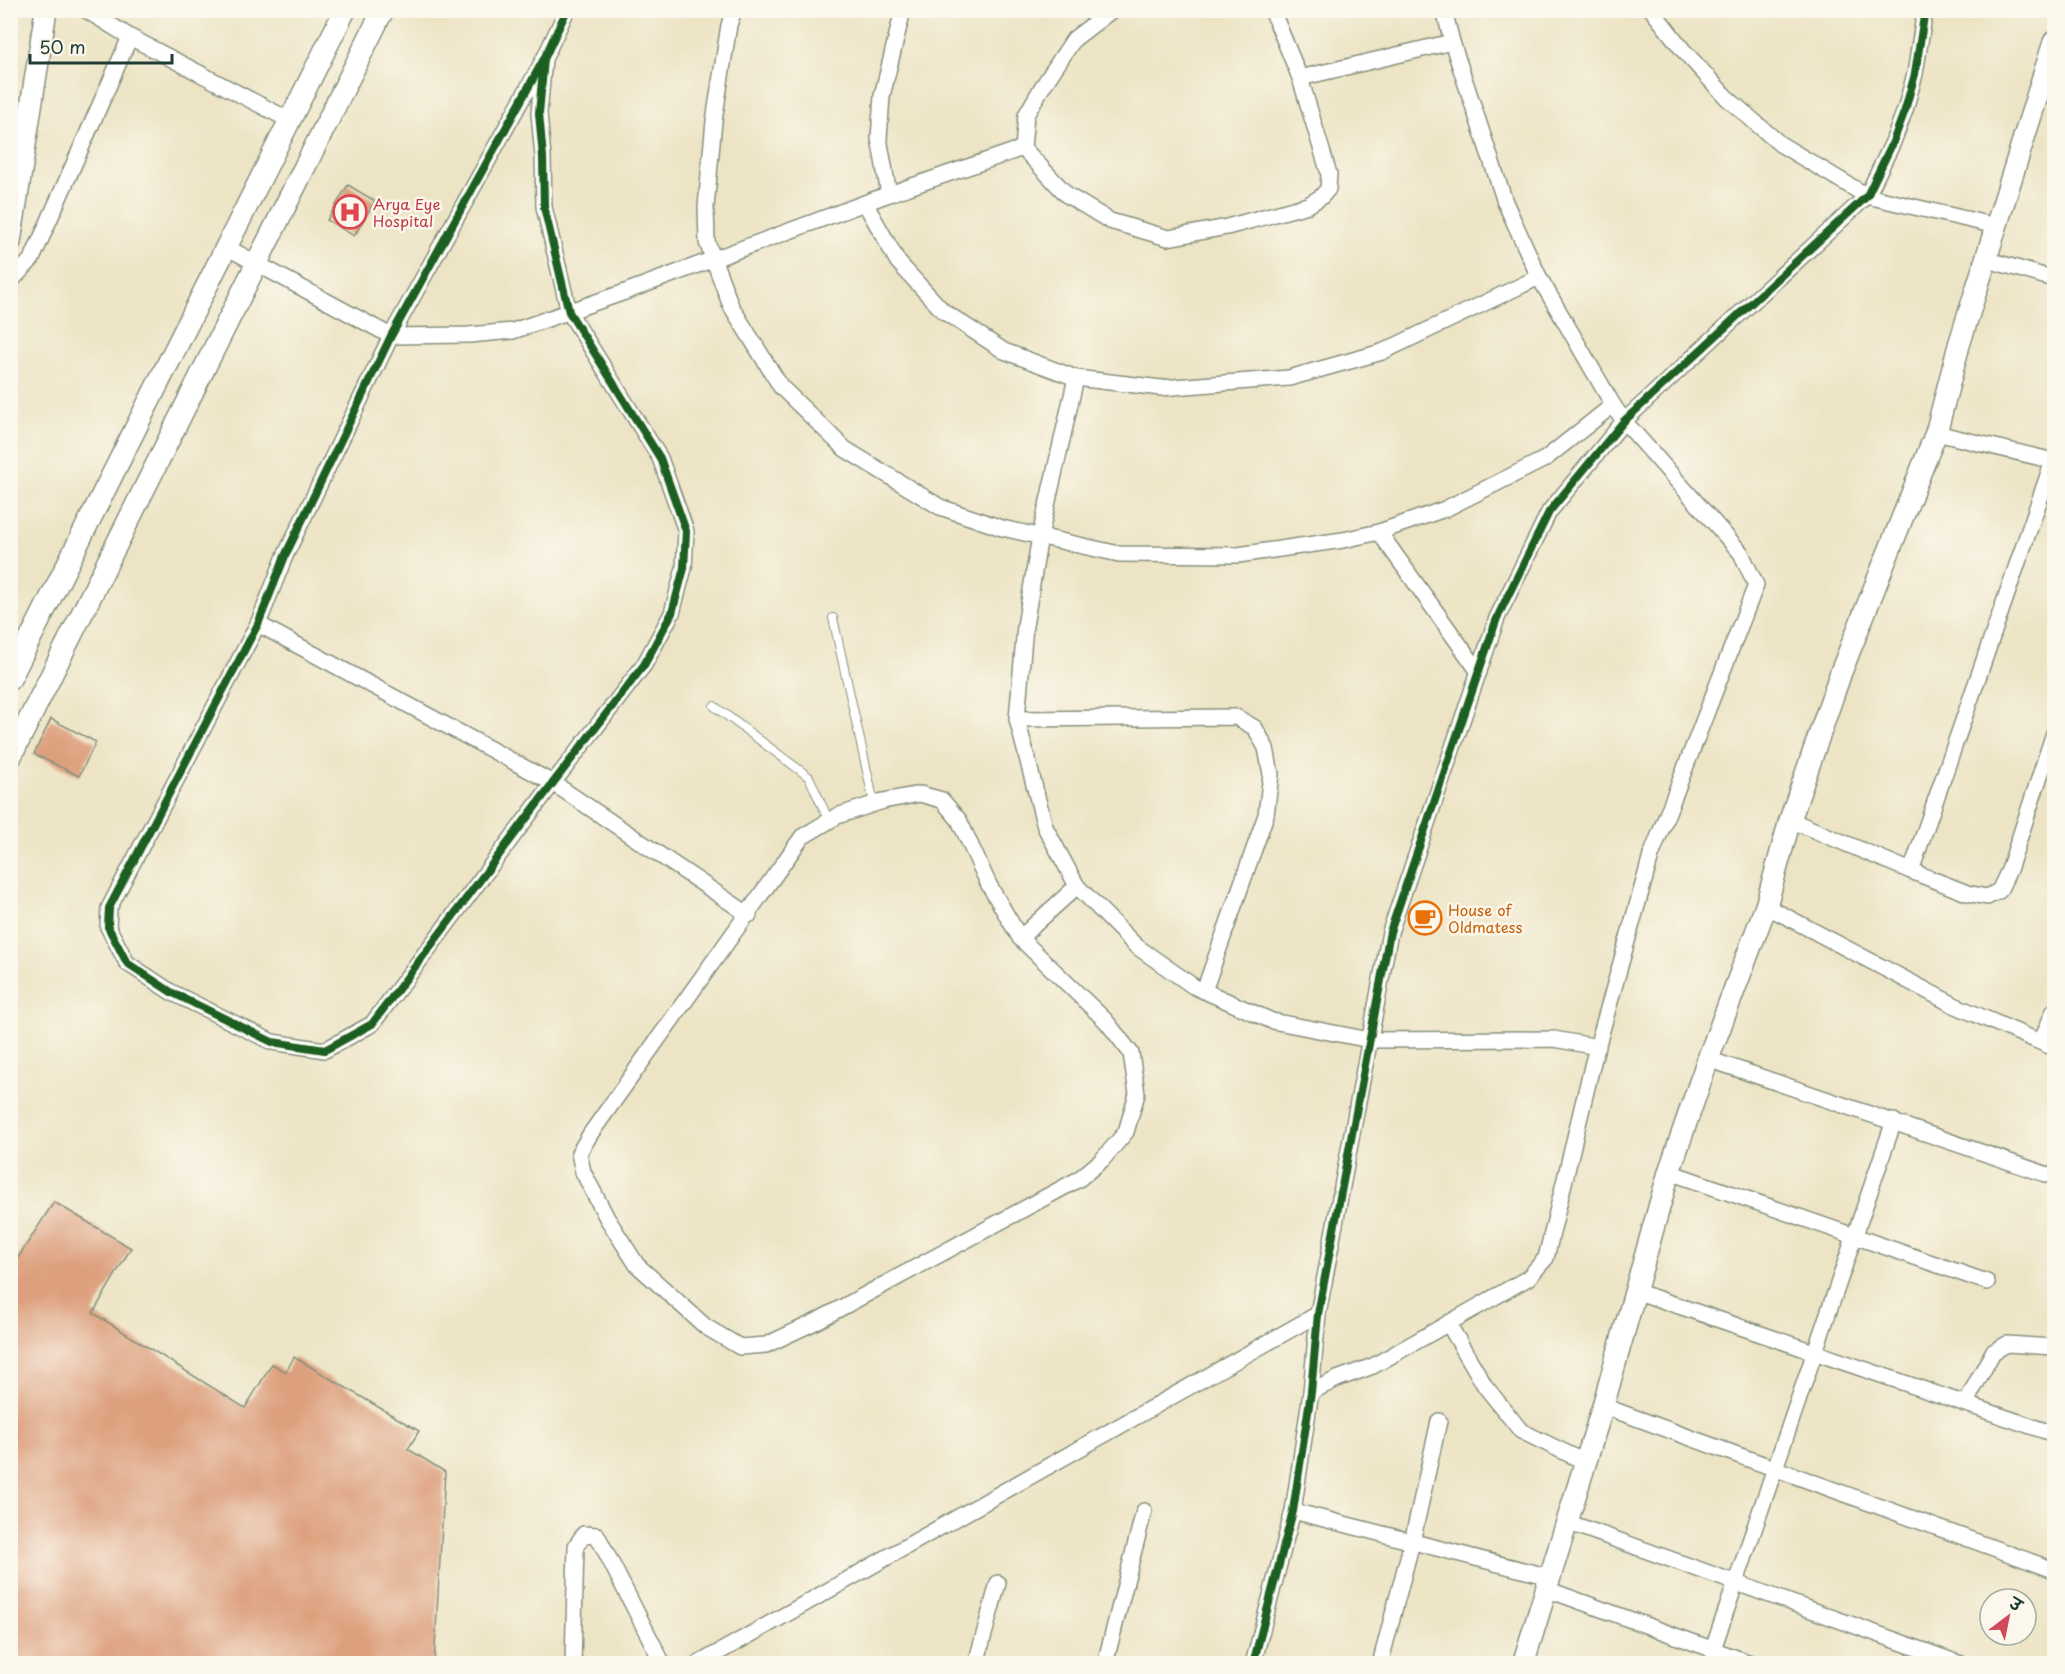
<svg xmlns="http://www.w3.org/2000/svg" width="2065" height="1674" viewBox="0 0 2065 1674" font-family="'Playpen Sans','Playpen Sans Deva',sans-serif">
  <rect width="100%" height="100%" fill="#fbf7ec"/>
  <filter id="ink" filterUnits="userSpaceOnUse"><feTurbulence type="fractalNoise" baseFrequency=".0167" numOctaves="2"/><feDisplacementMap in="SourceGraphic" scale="12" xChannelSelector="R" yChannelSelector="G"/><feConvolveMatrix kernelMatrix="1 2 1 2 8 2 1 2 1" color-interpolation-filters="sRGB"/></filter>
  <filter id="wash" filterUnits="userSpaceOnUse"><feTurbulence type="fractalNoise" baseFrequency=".008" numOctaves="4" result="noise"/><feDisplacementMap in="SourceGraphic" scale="24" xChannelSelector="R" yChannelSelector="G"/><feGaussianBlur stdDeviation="1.35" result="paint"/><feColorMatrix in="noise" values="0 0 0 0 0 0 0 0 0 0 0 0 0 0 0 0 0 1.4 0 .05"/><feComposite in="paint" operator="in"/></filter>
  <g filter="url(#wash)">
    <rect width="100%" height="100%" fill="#ede4c5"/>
    <g id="blocks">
      <g fill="#dda07e">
        <polygon points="348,185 375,201 354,236 327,220"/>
        <polygon points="51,719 96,742 79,776 34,754"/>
        <polygon points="54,1202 131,1248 93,1313 245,1408 272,1364 286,1372 294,1357 419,1431 408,1449 445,1472 434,1664 10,1664 10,1270"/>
      </g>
    </g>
  </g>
  <g filter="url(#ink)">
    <use href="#blocks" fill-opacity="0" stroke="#86907c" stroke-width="1.5"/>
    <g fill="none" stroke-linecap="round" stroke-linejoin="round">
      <g stroke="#86907c" stroke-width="10">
        <g id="lane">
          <polyline points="833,618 874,803"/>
          <polyline points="714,706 809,777 829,821"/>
        </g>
      </g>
      <g stroke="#86907c" stroke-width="18">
        <g id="street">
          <polyline points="86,10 130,37 289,120"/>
          <polyline points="734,10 729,25 714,121 706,207 707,242 731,306 781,387 845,449 940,507 1002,528 1119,554 1238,555 1343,540 1379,532 1445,509 1545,459 1613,405"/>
          <polyline points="1112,10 1074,39 1041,89 1026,115 1023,148 1067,195 1110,221 1168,238 1227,227 1308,205 1321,197 1328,189 1329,174 1300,78 1272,10"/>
          <polyline points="1652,10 1683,50 1726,97 1780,144 1867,196 1996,226"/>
          <polyline points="544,59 539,113 543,157 544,207 569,312 660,458 686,531 684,568 672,613 644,665 553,783 372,1024 325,1050 272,1042 171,992 127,963 108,927 109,908 258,624 285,556 391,336 544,59 567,10"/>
          <polyline points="1300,78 1452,42"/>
          <polyline points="889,194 879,138 882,96 903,10"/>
          <polyline points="865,203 898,262 943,311 1004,351 1076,378 1161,388 1289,378 1382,352 1539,277"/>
          <polyline points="228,248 391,336 469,335 513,331 625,292 889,194 1023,148"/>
          <polyline points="1985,259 2054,279"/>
          <polyline points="10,282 32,259 130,37"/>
          <polyline points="1076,378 1040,536 1025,626 1017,719 1045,827 1077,886 1136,946 1193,986 1272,1021 1370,1040 1554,1039 1598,1047"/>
          <polyline points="1936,433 2054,461"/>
          <polyline points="1379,532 1479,672"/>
          <polyline points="258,624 553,783 749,915"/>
          <polyline points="1017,719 1236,717 1255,728 1266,748 1271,774 1266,815 1204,991"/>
          <polygon points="920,794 942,800 959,820 989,885 1020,938 1106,1021 1131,1053 1137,1094 1126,1132 1102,1160 1079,1179 815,1322 766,1345 740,1347 706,1327 637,1265 607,1218 583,1172 579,1153 591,1133 802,837 837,816 883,801"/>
          <polyline points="1790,820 1911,871 1967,893 1987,897 1999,891 2009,870 2054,733"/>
          <polyline points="1911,871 2053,461"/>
          <polyline points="1766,906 1954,1005 2054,1048"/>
          <polyline points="1020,938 1077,886"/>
          <polyline points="2041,1042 2054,1011"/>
          <polyline points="1708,1059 2054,1177"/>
          <polyline points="1669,1172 1987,1282"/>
          <polyline points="1635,1291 2054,1434"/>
          <polyline points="1448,1323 1485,1386 1521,1431 1585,1462"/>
          <polyline points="1311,1392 1337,1379 1373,1366 1528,1278 1546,1258 1593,1062 1651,856 1756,585 1741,553 1624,421 1613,405 1539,277 1505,202 1452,42 1444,10"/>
          <polyline points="1965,1404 1993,1352 2007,1344 2054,1347"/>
          <polyline points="1603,1406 2054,1570"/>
          <polyline points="1293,1511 1550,1577"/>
          <polyline points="1567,1522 1961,1664"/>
          <polyline points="1546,1589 1753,1664"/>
          <polyline points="1713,1649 1894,1121"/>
          <polyline points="573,1664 576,1546 584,1534 597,1535 663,1664"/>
          <polyline points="698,1664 1318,1314"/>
          <polyline points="878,1664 882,1664"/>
          <polyline points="976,1664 998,1583"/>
          <polyline points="1105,1664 1144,1511"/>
          <polyline points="1253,1664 1293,1511 1311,1392 1318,1314 1390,932 1497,618 1549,512 1624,421 1867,196 1893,142 1905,110 1915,74 1925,10"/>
          <polyline points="1380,1664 1412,1542 1439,1421"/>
        </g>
      </g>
      <g stroke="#86907c" stroke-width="24">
        <g id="secondary">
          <polyline points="10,242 46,10"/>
          <polyline points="10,679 345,10"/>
          <polyline points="10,758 383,10"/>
          <polyline points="1523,1664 1603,1406 1669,1172 1708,1059 1766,906 1790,820 1841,672 1936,433 1959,345 2054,42"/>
        </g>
      </g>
      <use href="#lane" stroke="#fff" stroke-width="8"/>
      <use href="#street" stroke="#fff" stroke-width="15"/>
      <use href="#secondary" stroke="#fff" stroke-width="21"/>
      <g stroke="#fbf7ec" stroke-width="11">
        <g id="cycleway">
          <polyline points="544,59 539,113 543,157 544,207 569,312 660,458 686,531 684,568 672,613 644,665 553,783 372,1024 325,1050 272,1042 171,992 127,963 108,927 109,908 258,624 285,556 391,336 544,59 567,10"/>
          <polyline points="1253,1664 1293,1511 1311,1392 1318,1314 1390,932 1497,618 1549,512 1624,421 1867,196 1893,142 1905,110 1915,74 1925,10"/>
        </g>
      </g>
      <use href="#cycleway" stroke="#1b5e20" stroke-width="8"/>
    </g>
  </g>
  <defs>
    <g id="hospital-ring" transform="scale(1.725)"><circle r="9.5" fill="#fbf7ec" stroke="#e0444e" stroke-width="1.5"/><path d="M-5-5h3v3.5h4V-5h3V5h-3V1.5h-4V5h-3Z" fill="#e0444e"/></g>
    <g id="cafe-ring" transform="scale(1.725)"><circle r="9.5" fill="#fbf7ec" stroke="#e8710a" stroke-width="1.5"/><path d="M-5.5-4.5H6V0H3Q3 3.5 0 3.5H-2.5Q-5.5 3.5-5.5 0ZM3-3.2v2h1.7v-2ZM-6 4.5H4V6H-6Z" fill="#e8710a"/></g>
  </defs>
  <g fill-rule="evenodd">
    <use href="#hospital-ring" x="350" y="212"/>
    <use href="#cafe-ring" x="1425" y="918"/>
  </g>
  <g text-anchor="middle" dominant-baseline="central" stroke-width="5" stroke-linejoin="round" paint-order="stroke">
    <g font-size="15" fill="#be3a42" stroke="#fbf7ec" text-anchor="start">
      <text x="373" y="203">Arya Eye<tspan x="373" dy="17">Hospital</tspan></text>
    </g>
    <g font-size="15" fill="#c56008" stroke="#fbf7ec" text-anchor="start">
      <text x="1448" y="909">House of<tspan x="1448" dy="17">Oldmatess</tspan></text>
    </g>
  </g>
  <rect width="2065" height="1674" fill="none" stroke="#fbf7ec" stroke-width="36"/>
  <g transform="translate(2008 1617) rotate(32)"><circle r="28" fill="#fbf7ec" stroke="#a3ada2" stroke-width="1.5"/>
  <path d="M0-4.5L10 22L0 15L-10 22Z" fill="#d1495b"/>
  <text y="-9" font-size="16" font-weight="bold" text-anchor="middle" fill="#1f3d34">उ</text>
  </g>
  <path d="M30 54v9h142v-9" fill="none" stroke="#1f3d34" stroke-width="3"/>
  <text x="39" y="54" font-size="18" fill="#1f3d34" stroke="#fbf7ec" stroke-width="4.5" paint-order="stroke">50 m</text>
</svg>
